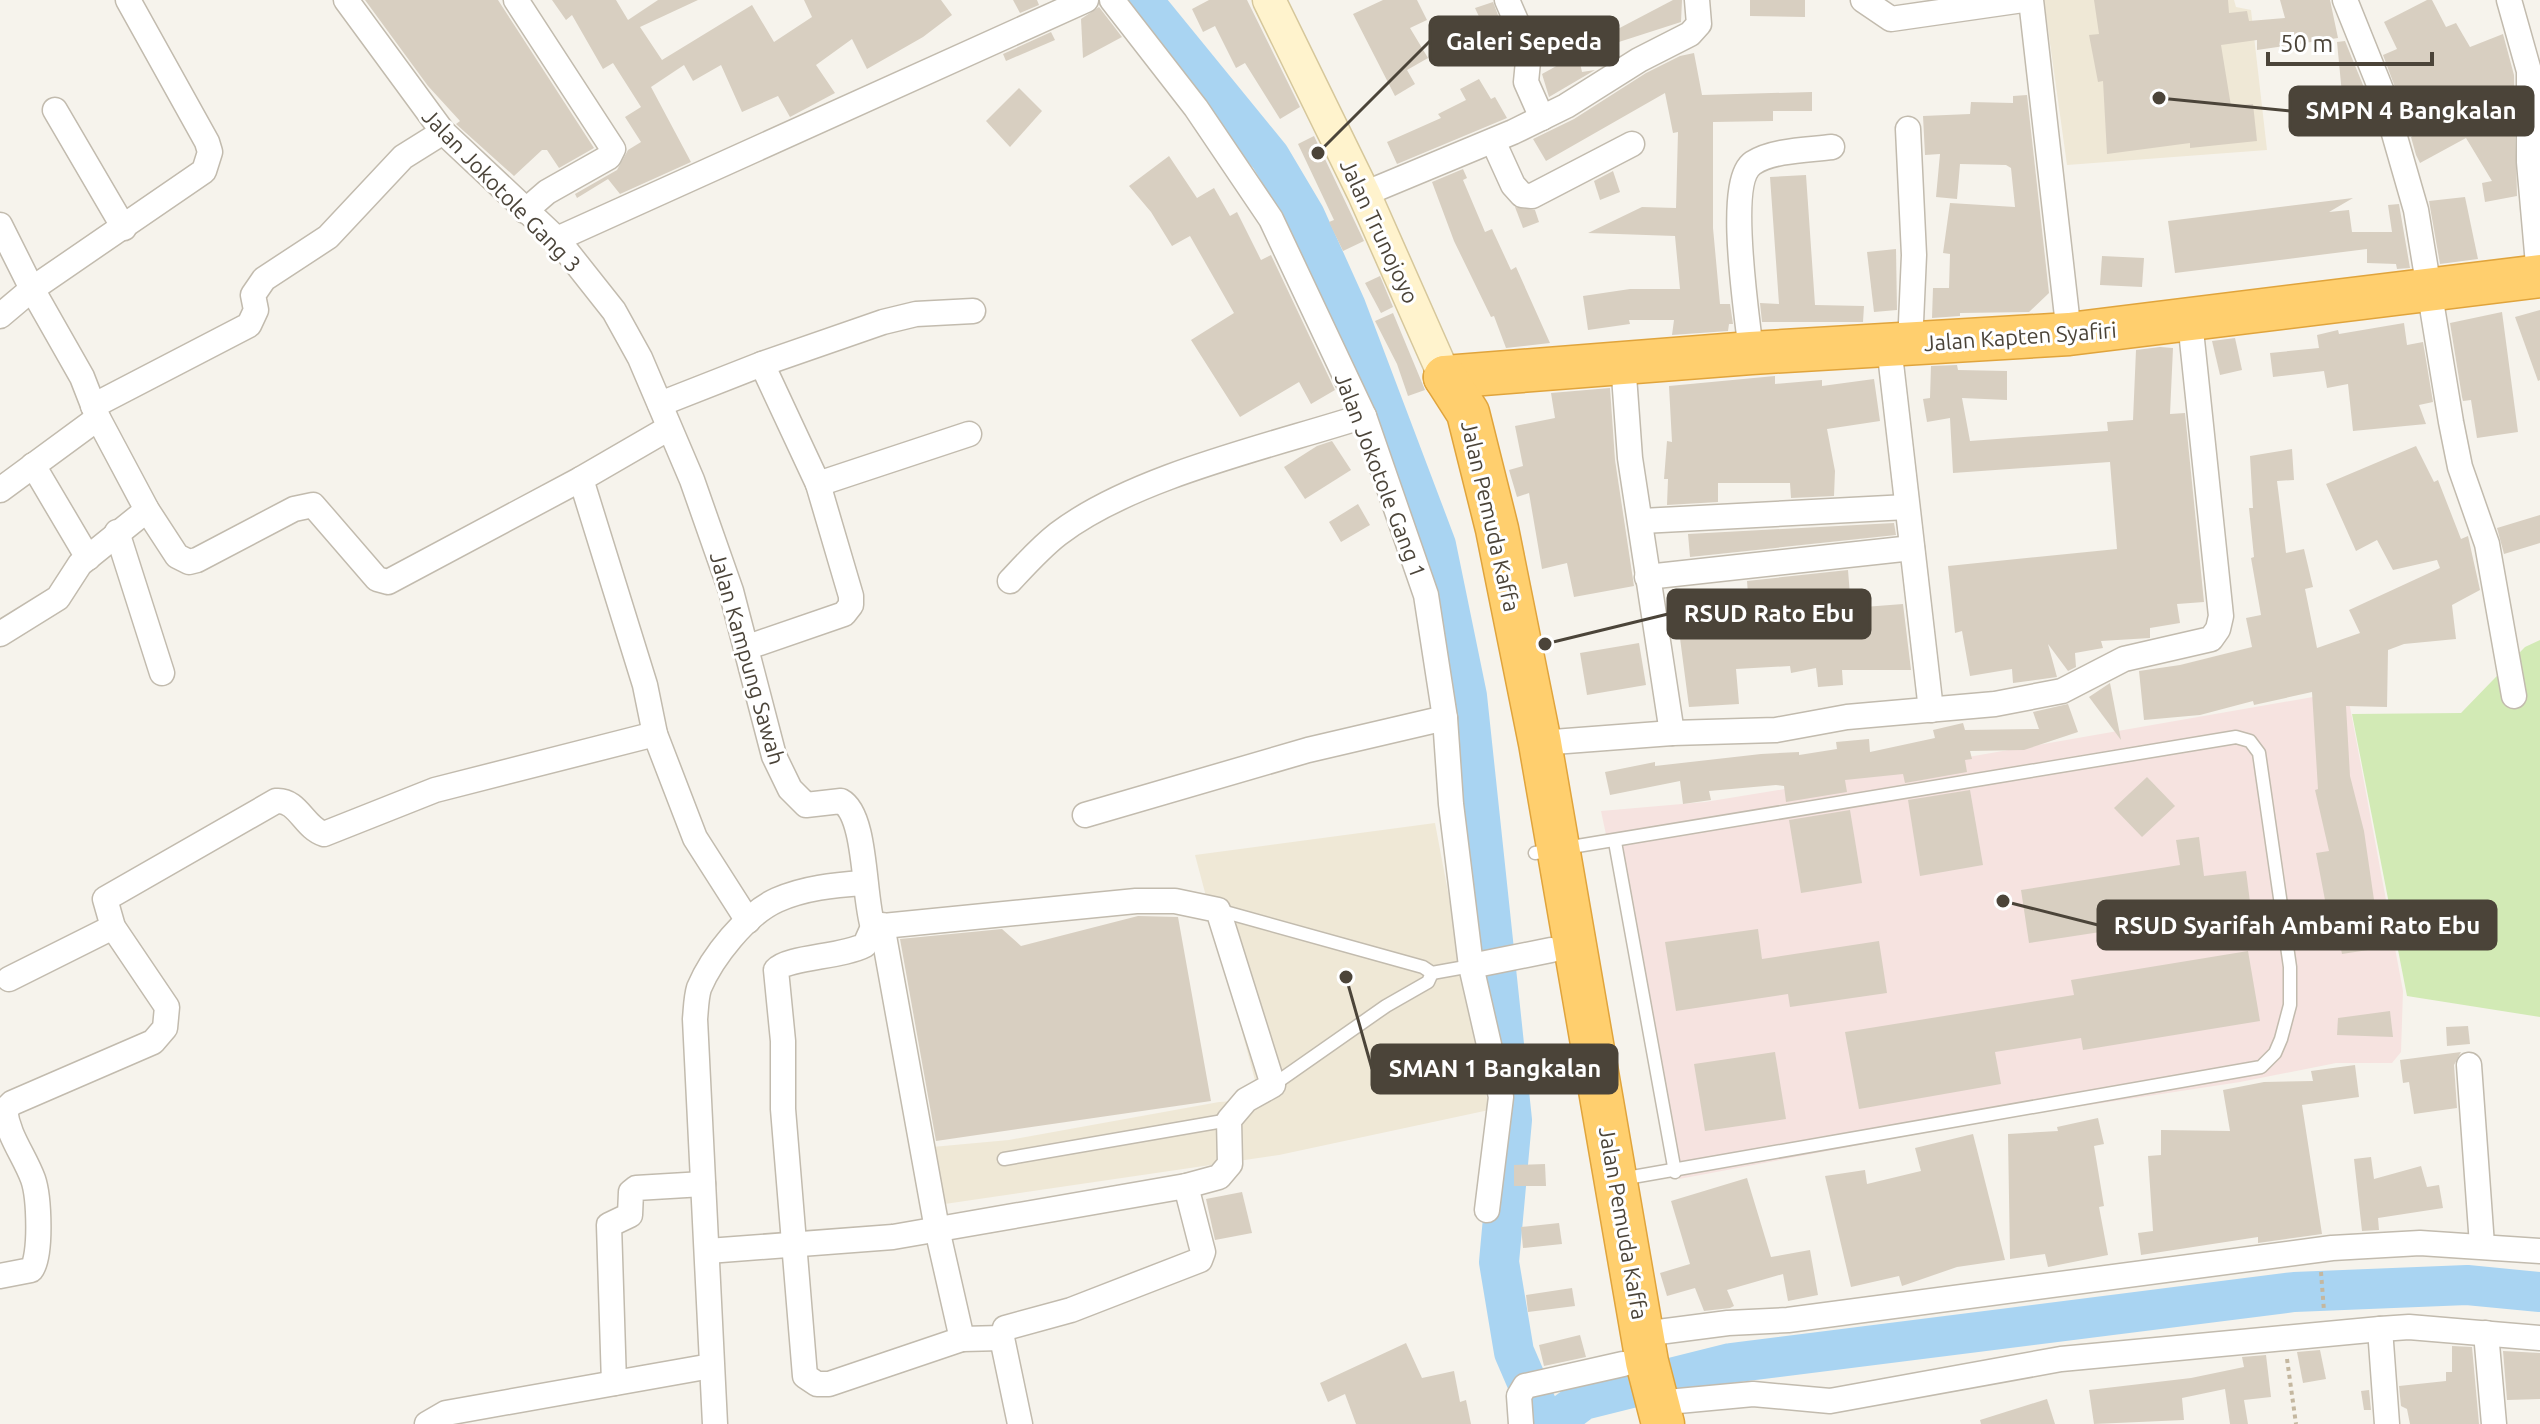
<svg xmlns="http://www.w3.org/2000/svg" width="2540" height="1424" viewBox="0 0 2540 1424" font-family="Ubuntu,sans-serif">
  <rect width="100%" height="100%" fill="#f6f3ec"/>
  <g fill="#efe8d6">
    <polygon points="2044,0 2234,0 2236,7 2251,10 2267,150 2067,165"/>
    <polygon points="1435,823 1489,1110 1279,1155 938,1205 932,1147 1009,1140 1219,1102 1260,1099 1195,855"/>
  </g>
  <polygon fill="#f6e3e0" points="2347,691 2403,991 2401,1052 2392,1063 2336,1063 2240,1082 1992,1120 1679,1179 1601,811 1705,802 1785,789"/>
  <polygon fill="#d2eab5" points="2540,640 2540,1017 2407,996 2352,714 2461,713 2525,647"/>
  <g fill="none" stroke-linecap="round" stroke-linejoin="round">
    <g stroke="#a9d4f2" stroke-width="40">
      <polyline points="1142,0 1270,157 1305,216 1346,307 1436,545 1467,696 1512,1120 1499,1262 1514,1352 1545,1424"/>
      <polyline points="1551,1424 1583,1400 1731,1363 2294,1292 2467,1285 2540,1292"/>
    </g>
  </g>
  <g fill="#d8cfc1">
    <polygon points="365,0 498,0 594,148 559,168 547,150 542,150 514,176 456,124 460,121 428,86"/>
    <polygon points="552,0 616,0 628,20 658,0 698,0 640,27 662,60 752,5 774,42 812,17 804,0 941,0 952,15 923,37 867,69 852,39 816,65 835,93 790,117 778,96 742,112 721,65 693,81 684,65 651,87 691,162 620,194 608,179 577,198 575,194 617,170 628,150 641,142 625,117 641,107 613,63 603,69 572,15 566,20"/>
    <polygon points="1013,0 1037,0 1039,5 1020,13"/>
    <polygon points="1209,0 1247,0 1300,107 1280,119 1245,63 1236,68 1215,26 1203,32 1192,9"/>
    <polygon points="1383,0 1417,0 1427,20 1410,28 1428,58 1407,70 1415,84 1395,96 1353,14"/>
    <polygon points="1673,0 1682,0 1681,22 1594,50 1591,43"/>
    <polygon points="1750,0 1805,0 1805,17 1750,16"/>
    <polygon points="2094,0 2228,0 2229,13 2247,11 2249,21 2285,18 2280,0 2330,0 2338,38 2257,50 2257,40 2221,45 2231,106 2253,104 2257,141 2190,148 2190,143 2107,154 2103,81 2098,82 2089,35 2099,34"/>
    <polygon points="2427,0 2432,0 2446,27 2456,23 2470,47 2503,34 2514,75 2517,196 2485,202 2482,183 2492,181 2466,138 2420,163 2416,155 2411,137 2418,133 2402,106 2383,55 2397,49 2384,22"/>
    <polygon points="1493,2 1510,46 1496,53 1475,8"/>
    <polygon points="1099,7 1122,37 1083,58 1081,19"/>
    <polygon points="1051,32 1055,40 1006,61 1003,54"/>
    <polygon points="2345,41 2365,90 2342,94 2337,42"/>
    <polygon points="1694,53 1702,95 1812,92 1812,111 1773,111 1773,121 1713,122 1713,228 1720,304 1730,304 1733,324 1729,324 1728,331 1672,335 1674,320 1629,320 1630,324 1588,330 1583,296 1630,289 1680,289 1675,236 1588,233 1642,207 1676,208 1678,132 1673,133 1665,93 1546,161 1533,139 1574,119 1646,73 1680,56"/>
    <polygon points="1578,54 1582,72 1595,70 1549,97 1542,74"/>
    <polygon points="1479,79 1491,99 1495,97 1507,118 1397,164 1387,142 1441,118 1438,114 1466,100 1460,89"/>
    <polygon points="1019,88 1042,111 1010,147 986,121"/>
    <polygon points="2027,95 2049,293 2029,312 1960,313 1960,316 1932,318 1933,288 1949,288 1950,254 1943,253 1950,203 2015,207 2011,168 2006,165 1960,164 1957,199 1936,197 1940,154 1925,155 1923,116 1970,114 1971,102 2013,103 2013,96"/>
    <polygon points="1314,136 1364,241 1343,251 1329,222 1334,220 1298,144"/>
    <polygon points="1169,156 1197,198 1214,188 1230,216 1237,212 1261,260 1271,255 1335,390 1311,404 1299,382 1240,417 1191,340 1234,313 1190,236 1172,246 1151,212 1129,186"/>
    <polygon points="1463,169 1467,178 1463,180 1485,232 1492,229 1511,270 1516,267 1550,343 1506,348 1494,316 1491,317 1454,241 1432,182"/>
    <polygon points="1613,171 1620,192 1600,200 1594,181"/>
    <polygon points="1806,175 1815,305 1864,306 1863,322 1762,322 1760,303 1779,304 1770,177"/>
    <polygon points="2465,197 2478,259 2440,264 2429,201"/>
    <polygon points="2353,198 2329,212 2349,210 2352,232 2392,232 2388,205 2399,204 2410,268 2397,269 2396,264 2367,263 2367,249 2175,273 2168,221"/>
    <polygon points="1515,207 1535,210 1539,222 1523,228"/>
    <polygon points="1896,249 1897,310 1874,312 1867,252"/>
    <polygon points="2102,256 2144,258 2142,287 2100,285"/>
    <polygon points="1380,276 1393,307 1381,313 1365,283"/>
    <polygon points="2540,310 2540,380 2538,381 2515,317"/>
    <polygon points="2502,312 2518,432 2477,438 2471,400 2463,401 2462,397 2450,323"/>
    <polygon points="1393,313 1425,390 1408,396 1397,364 1375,321"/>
    <polygon points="2404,323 2407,345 2423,342 2433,402 2419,405 2426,424 2353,431 2348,384 2327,388 2324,371 2273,377 2270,353 2319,348 2317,335 2338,330 2339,334"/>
    <polygon points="2235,338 2242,370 2220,375 2212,341"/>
    <polygon points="2160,347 2173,348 2170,414 2185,413 2204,602 2177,604 2180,623 2150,628 2150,638 2101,641 2103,648 2075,653 2076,667 2068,671 2048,644 2057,677 2013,683 2012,669 1970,676 1962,631 1955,633 1948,566 2117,549 2110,462 1953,473 1950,418 1927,422 1923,399 1930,398 1931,366 1957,365 1958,370 2007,371 2007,400 1962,398 1970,441 2108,431 2107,422 2133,420 2136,350"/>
    <polygon points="1775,376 1775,384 1822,380 1822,386 1874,379 1880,421 1827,429 1835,471 1834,496 1791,498 1790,483 1718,483 1718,502 1667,505 1668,479 1664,479 1667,441 1672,442 1669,386"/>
    <polygon points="1610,388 1615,460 1634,586 1574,597 1567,563 1542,569 1529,493 1517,497 1509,470 1523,466 1515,426 1555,418 1551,393"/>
    <polygon points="1332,441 1351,470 1305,499 1284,467 1317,446"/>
    <polygon points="2416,446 2434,482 2438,480 2461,539 2468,536 2480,590 2452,605 2456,639 2404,644 2388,650 2387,707 2346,706 2350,776 2364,831 2381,948 2342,954 2335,920 2329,921 2316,853 2329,851 2315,790 2318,789 2312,692 2254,705 2253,701 2200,715 2144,720 2139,671 2180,665 2252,647 2246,618 2261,615 2251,558 2254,557 2249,508 2253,508 2250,456 2292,449 2294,480 2277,481 2286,553 2304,549 2313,587 2305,589 2317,648 2360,633 2349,610 2440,568 2437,560 2393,570 2377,540 2356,551 2326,484"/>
    <polygon points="1358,504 1370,525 1341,542 1329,522"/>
    <polygon points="2540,515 2540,543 2504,554 2497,528"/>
    <polygon points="1894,523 1896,535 1690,557 1688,534"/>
    <polygon points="1848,570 1851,608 1903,604 1911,670 1842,670 1843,685 1818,687 1816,668 1791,673 1790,666 1736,669 1739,704 1689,707 1678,623 1698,622 1696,596 1748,594 1747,581"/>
    <polygon points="1639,643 1646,685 1587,695 1580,653"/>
    <polygon points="2110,683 2121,740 2089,697"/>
    <polygon points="2068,704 2078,732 2024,750 1970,751 1972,759 1965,760 1967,772 1905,783 1903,774 1845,780 1847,792 1786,802 1784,786 1776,785 1709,791 1711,800 1683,804 1680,781 1610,795 1605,772 1655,762 1655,766 1761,754 1799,752 1799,755 1837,749 1836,742 1869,739 1870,752 1935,738 1933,730 1963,723 1965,730 2039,729 2033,712"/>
    <polygon points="2147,777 2175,806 2142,837 2114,808"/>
    <polygon points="1970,790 1983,865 1920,876 1908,800"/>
    <polygon points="1850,810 1862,883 1801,893 1789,820"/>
    <polygon points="2199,837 2204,876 2246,871 2250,902 2177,911 2178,920 2029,943 2021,890 2180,865 2176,840"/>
    <polygon points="1138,916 1178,917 1211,1101 936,1141 900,939 1002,929 1021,946"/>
    <polygon points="1758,929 1762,959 1879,941 1887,993 1790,1007 1788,994 1676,1011 1665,942"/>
    <polygon points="2248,951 2260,1021 2083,1050 2081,1038 1995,1052 2001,1084 1859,1109 1845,1032 2074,995 2071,980"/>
    <polygon points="2390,1011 2393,1037 2337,1035 2338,1018"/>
    <polygon points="2468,1026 2470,1044 2447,1046 2446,1027"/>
    <polygon points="1775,1052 1786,1119 1705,1131 1694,1064"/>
    <polygon points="2461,1052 2454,1065 2457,1108 2414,1114 2409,1082 2403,1083 2400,1060"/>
    <polygon points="2355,1065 2359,1097 2302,1105 2322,1234 2258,1243 2258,1237 2141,1255 2138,1233 2153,1231 2148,1156 2161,1155 2161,1130 2230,1131 2223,1090 2264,1082 2313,1081 2311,1071"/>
    <polygon points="2098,1118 2104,1144 2094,1146 2104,1206 2099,1207 2108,1255 2048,1267 2045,1254 2010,1259 2008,1134 2058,1131 2057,1127"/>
    <polygon points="1973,1134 2005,1260 1957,1267 1902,1286 1899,1276 1851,1287 1825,1176 1865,1170 1867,1184 1921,1171 1915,1148"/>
    <polygon points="2371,1157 2374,1179 2421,1166 2427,1187 2439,1185 2443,1208 2378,1218 2379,1230 2362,1231 2354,1159"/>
    <polygon points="1545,1164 1546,1186 1514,1186 1514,1165"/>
    <polygon points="1747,1178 1771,1257 1810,1250 1818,1295 1788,1301 1783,1274 1727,1290 1734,1306 1730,1308 1704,1311 1695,1288 1667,1296 1660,1273 1690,1264 1671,1201"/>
    <polygon points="1242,1192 1252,1233 1215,1240 1206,1199"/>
    <polygon points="1559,1223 1562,1244 1523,1248 1521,1227"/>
    <polygon points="1572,1288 1575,1306 1528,1312 1526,1295"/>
    <polygon points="1580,1335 1586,1357 1544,1366 1539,1345"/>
    <polygon points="1406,1343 1422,1378 1454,1371 1460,1402 1466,1400 1471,1424 1356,1424 1345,1394 1328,1402 1320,1383"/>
    <polygon points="2452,1346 2472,1347 2479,1424 2410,1424 2407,1409 2401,1406 2399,1386 2446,1381 2446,1372 2452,1372"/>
    <polygon points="2320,1350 2326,1379 2303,1383 2297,1352"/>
    <polygon points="2503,1351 2540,1353 2540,1399 2507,1400"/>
    <polygon points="2266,1355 2271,1397 2244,1400 2248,1424 2230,1424 2225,1389 2182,1398 2184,1420 2094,1424 2089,1390 2191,1378 2244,1367 2242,1357"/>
    <polygon points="2369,1390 2371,1410 2364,1410 2361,1391"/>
    <polygon points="2047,1399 2055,1424 1981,1424 1980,1420"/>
  </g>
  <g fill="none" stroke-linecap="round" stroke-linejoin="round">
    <g stroke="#c2bbae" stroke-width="15">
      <g id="lane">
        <polyline points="1615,842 1675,1172"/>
        <polyline points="1535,853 2236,737 2250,741 2259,753 2290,967 2290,1005 2281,1039 2275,1053 2261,1067 1621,1179"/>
        <polyline points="1218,910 1423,967 1432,973 1471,966"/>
        <polyline points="1273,1085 1386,1006 1428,982 1432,973"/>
        <polyline points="1004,1159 1229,1120"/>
      </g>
    </g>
    <g stroke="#c2bbae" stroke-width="27">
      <g id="street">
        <polyline points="128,0 207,142 210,152 204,171 32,289 82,377 98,418 147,510 177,556 189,562 197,560 294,509 313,505 377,579 388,582 581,479"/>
        <path d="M346,0L443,132L557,239L614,311L640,358L692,480L731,591L774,756L790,789L806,805L841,801C867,815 863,897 873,927L1136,901H1175L1218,910L1273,1085L1246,1100L1229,1120L1230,1164L1219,1177L1186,1186L893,1237L708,1251"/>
        <polyline points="516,0 613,149 609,157 547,192 525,211"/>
        <polyline points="1112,0 1196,108 1271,219 1364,416 1426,595 1445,718 1451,804 1471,966 1501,1097 1487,1210"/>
        <polyline points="1507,0 1529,51 1526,82 1542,118"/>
        <polyline points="1863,0 1891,19 2023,0"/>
        <polyline points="2031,0 2069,334"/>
        <polyline points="2345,0 2382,92 2416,210 2451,422 2460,467 2487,544 2514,696"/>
        <polyline points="2509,0 2529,71 2529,162 2539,276"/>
        <polyline points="55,110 124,228"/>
        <polyline points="1908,129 1914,255 1910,345"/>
        <polyline points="1493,141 1513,185 1522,195 1532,196 1632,144"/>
        <polyline points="1364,194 1513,132 1566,106 1639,60 1690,34 1699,24 1697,0"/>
        <polyline points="0,225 32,289 0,316"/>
        <polyline points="557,239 1086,0"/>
        <polyline points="1889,346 1931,710"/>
        <path d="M1751,353C1748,319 1725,182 1753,163C1773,150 1808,150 1832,147"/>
        <polyline points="1623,362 1630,458 1672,733"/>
        <polyline points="762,364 818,484 969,434"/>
        <polyline points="660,404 762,364 883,322 916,314 973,311"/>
        <polyline points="93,406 249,325 256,310 253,295 264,279 328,237 403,157 443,132"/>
        <polyline points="669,428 581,479 645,685 655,734 695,838 748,921"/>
        <polyline points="33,465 88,558"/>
        <polyline points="0,490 98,418"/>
        <polyline points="1642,521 1907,507"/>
        <polyline points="117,532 162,673"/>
        <polyline points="1647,577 1912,548"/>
        <path d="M1010,581C1025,565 1040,548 1058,534C1134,476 1271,446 1364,416"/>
        <polyline points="0,634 58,598 80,564 147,510"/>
        <polyline points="748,647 844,614 851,605 851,596 818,484"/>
        <polyline points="1540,743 1672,733 1776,730 1847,717 1995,704 2062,691 2124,659 2211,639 2218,629 2221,616 2190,321"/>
        <polyline points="1085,815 1308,750 1445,718"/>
        <polyline points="882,925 937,1229 962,1339"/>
        <path d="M873,927L865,945C843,957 787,957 776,970L783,1041V1109L805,1376L817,1384H829L962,1339L1002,1338"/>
        <polyline points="1471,966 1551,950"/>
        <polyline points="9,979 113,927"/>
        <polyline points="2469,1065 2482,1245"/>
        <path d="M0,1276L31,1270C42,1257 39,1196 33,1179C24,1155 8,1136 5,1110L12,1103L153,1042L165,1028L167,1007L113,927L105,899L276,801C298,799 304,828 324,834L435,790L655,734"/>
        <polyline points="2380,1329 2387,1424"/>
        <polyline points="2486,1333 2494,1424"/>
        <polyline points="1643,1334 1728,1323 1788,1320 2332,1248 2420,1243 2540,1251"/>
        <polyline points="614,1383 609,1225 630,1215 631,1192 636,1188 703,1184"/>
        <polyline points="1657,1403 1753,1394 1830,1401 2061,1359 2380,1329 2409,1327 2540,1338"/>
        <polyline points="427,1424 446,1413 711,1366"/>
        <path d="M715,1424L695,1019C696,1009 696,998 699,988C712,957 746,914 777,900C804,888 834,885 863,883"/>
        <polyline points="1020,1424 1002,1338 1005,1328 1071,1310 1200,1260 1203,1252 1186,1186"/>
        <polyline points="1521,1424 1519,1396 1525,1386 1623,1364"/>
      </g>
    </g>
    <g stroke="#d6c79b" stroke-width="35">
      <polyline id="secondary" points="1269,0 1364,194 1445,377"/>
    </g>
    <g stroke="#e0a43c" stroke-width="45">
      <g id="highway">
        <polyline points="1445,377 1751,353 2069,334 2540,276"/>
        <polyline points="1445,377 1468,413 1497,529 1540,743 1647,1362 1663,1424"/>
      </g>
    </g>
    <g stroke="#c4b79f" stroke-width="4" stroke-dasharray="4 4" stroke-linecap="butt">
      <polyline points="2321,1272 2324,1311"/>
      <polyline points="2287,1359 2296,1424"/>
    </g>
    <use href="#lane" stroke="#fff" stroke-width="12"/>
    <use href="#street" stroke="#fff" stroke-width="24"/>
    <use href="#secondary" stroke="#fff3cd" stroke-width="32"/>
    <use href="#highway" stroke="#ffcf6e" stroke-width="42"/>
  </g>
  <g text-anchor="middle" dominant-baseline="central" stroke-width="6" stroke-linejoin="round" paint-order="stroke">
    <g font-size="22" fill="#4b4439" stroke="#fff">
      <text transform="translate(502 190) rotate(46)">Jalan Jokotole Gang 3</text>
      <text transform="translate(1380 231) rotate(65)">Jalan Trunojoyo</text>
      <text transform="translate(2020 336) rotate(-4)">Jalan Kapten Syafiri</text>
      <text transform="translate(1381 475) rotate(69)">Jalan Jokotole Gang 1</text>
      <text transform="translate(1491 516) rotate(77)">Jalan Pemuda Kaffa</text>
      <text transform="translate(748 658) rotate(74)">Jalan Kampung Sawah</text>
      <text transform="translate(1624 1223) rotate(80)">Jalan Pemuda Kaffa</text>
    </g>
  </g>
  <path fill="none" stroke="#4b4439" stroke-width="3" d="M1318 153L1430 41M2159 98L2290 111M1545 644L1668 614M2003 901L2098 925M1346 977L1372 1069"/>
  <g fill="#4b4439" stroke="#fff" stroke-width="3">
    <circle cx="1318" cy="153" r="8"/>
    <circle cx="2159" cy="98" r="8"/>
    <circle cx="1545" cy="644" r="8"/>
    <circle cx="2003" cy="901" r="8"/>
    <circle cx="1346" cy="977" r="8"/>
  </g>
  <g fill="#4b4439" stroke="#4b4439" stroke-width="3">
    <rect x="1430" y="17" width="188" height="48" rx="8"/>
    <rect x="2290" y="87" width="243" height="48" rx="8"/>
    <rect x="1668" y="590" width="202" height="48" rx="8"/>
    <rect x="2098" y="901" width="398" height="48" rx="8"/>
    <rect x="1372" y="1045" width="245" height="48" rx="8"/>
  </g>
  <g font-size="24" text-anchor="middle" font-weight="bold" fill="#fff">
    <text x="1524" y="50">Galeri Sepeda</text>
    <text x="2411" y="119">SMPN 4 Bangkalan</text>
    <text x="1769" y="622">RSUD Rato Ebu</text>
    <text x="2297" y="934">RSUD Syarifah Ambami Rato Ebu</text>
    <text x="1495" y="1077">SMAN 1 Bangkalan</text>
  </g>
  <path d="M2268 52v12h164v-12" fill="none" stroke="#4b4439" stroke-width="4"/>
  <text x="2280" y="52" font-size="24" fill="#4b4439" stroke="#ffffff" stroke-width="6" paint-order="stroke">50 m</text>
</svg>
